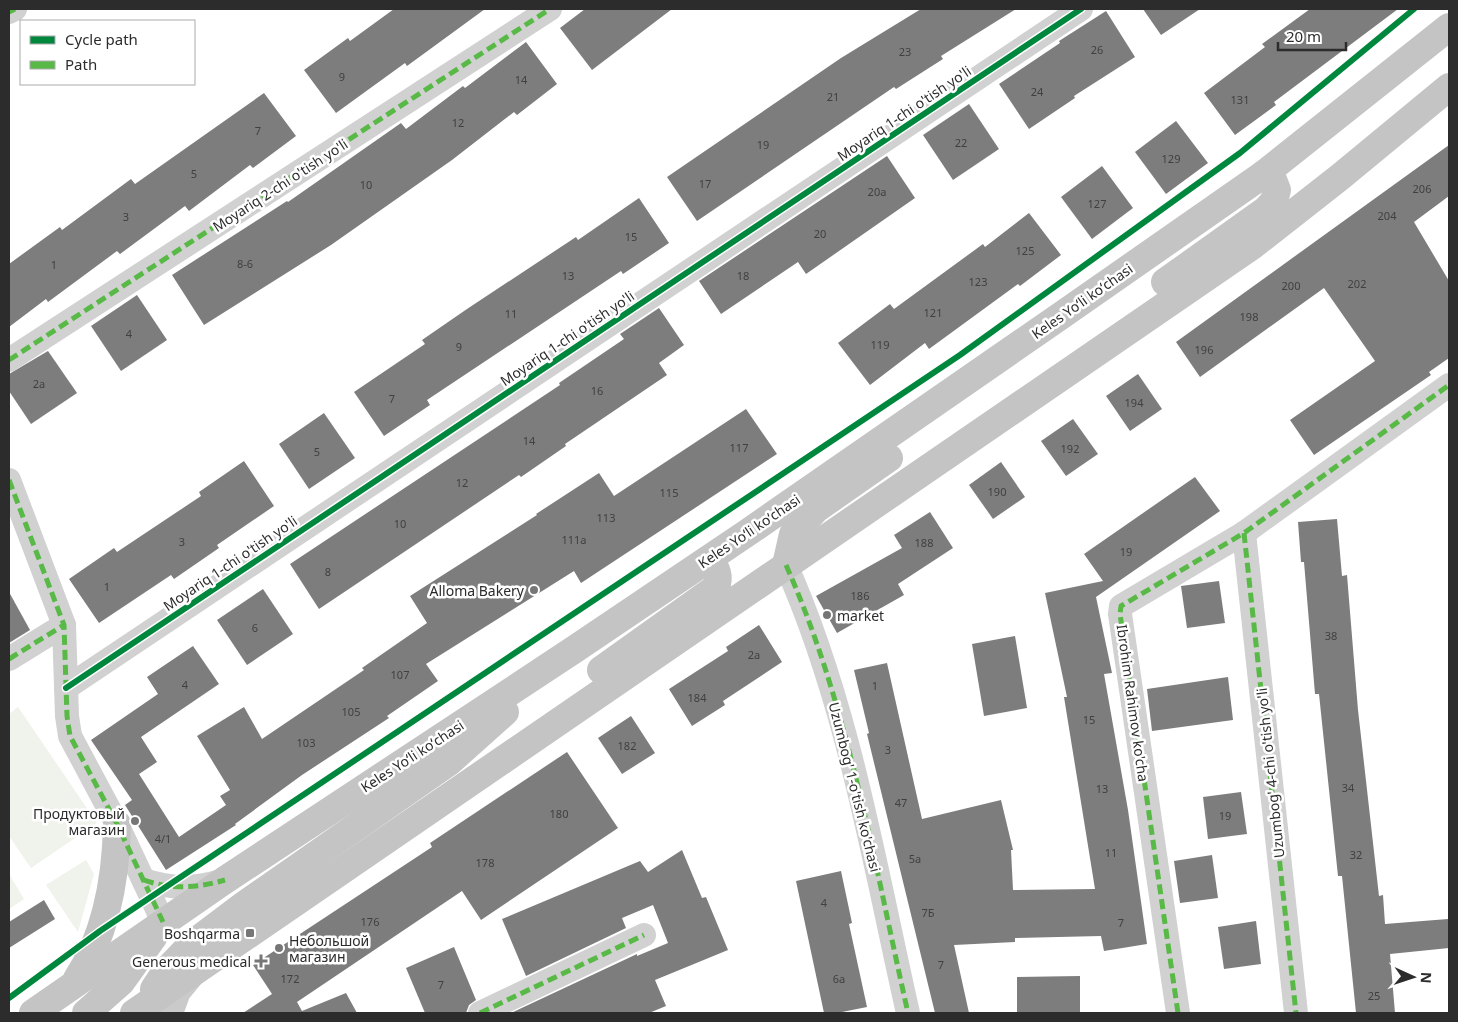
<svg xmlns="http://www.w3.org/2000/svg" width="1458" height="1022" viewBox="0 0 1458 1022" font-family="'Noto Sans',sans-serif">
  <rect width="100%" height="100%" fill="#fff"/>
  <g fill="#f0f3eb">
    <polygon points="18,707 97,823 31,868 9,836 9,714"/>
    <polygon points="86,860 94,874 78,932 46,885"/>
    <polygon points="9,874 24,899 9,909"/>
  </g>
  <g fill="#7d7d7d">
    <polygon points="394,9 485,9 407,66 405,63 336,113 304,70 348,38 350,41"/>
    <polygon points="585,9 672,9 592,70 560,28"/>
    <polygon points="921,9 1016,9 941,56 943,59 896,89 894,87 697,221 667,177 841,58"/>
    <polygon points="1143,9 1200,9 1161,35"/>
    <polygon points="1310,9 1398,9 1274,102 1276,105 1235,135 1204,93 1265,47 1262,44"/>
    <polygon points="1106,11 1135,57 1074,96 1075,98 1029,129 999,84 1060,43 1059,41"/>
    <polygon points="526,42 557,84 517,115 514,112 452,160 331,245 204,325 172,275 287,201 288,202 401,123 406,129 463,86 465,88"/>
    <polygon points="264,93 296,136 253,168 250,165 189,211 185,206 120,254 117,251 48,302 46,299 9,327 9,264 60,227 62,230 131,179 135,184"/>
    <polygon points="969,104 999,149 953,180 923,135"/>
    <polygon points="1176,121 1208,163 1166,194 1135,152"/>
    <polygon points="1449,145 1449,196 1414,222 1449,281 1449,358 1429,372 1431,375 1314,455 1290,420 1375,361 1324,288 1200,377 1176,342"/>
    <polygon points="887,156 915,198 806,274 798,262 721,314 699,281"/>
    <polygon points="1102,166 1133,208 1092,239 1061,197"/>
    <polygon points="639,198 669,243 623,274 621,271 427,400 430,405 384,436 354,392 425,344 422,340 467,309 576,237 578,240"/>
    <polygon points="1029,213 1061,255 1020,286 1018,284 929,349 925,343 870,385 838,343 890,304 894,309 983,244 985,247"/>
    <polygon points="137,295 167,340 121,371 91,326"/>
    <polygon points="659,308 684,345 659,363 667,375 565,444 566,446 521,477 519,475 319,609 290,564 560,385 559,383 624,339 620,334"/>
    <polygon points="48,351 77,393 31,424 9,391 9,374"/>
    <polygon points="1138,374 1162,409 1130,431 1106,396"/>
    <polygon points="746,409 777,454 581,583 574,571 426,664 438,681 387,716 389,718 302,775 235,824 236,825 166,870 125,805 132,800 91,740 158,694 147,677 193,646 219,684 141,737 157,762 139,774 179,837 226,805 220,796 230,790 197,736 244,707 262,739 364,670 362,668 427,623 410,596 537,515 536,514 599,473 614,496"/>
    <polygon points="324,413 355,458 309,489 279,444"/>
    <polygon points="1073,419 1098,454 1066,476 1041,441"/>
    <polygon points="244,461 274,506 217,545 219,548 174,579 171,575 99,623 69,579 114,548 117,552 201,496 199,492"/>
    <polygon points="1001,462 1025,497 993,519 969,485"/>
    <polygon points="1195,477 1220,511 1096,597 1112,673 1104,674 1128,810 1147,944 1104,951 1101,936 1015,938 1015,942 954,945 969,1013 935,1013 867,734 869,733 854,670 887,663 922,819 1001,800 1013,850 1011,850 1013,890 1095,889 1064,697 1067,697 1045,593 1103,581 1084,554"/>
    <polygon points="930,512 953,548 898,584 904,595 837,633 816,596 902,548 894,535"/>
    <polygon points="1337,519 1342,576 1347,575 1358,710 1379,896 1383,895 1385,924 1448,919 1449,948 1390,954 1395,1013 1356,1013 1342,876 1338,876 1319,694 1315,694 1304,562 1301,562 1298,522"/>
    <polygon points="1219,581 1225,623 1187,628 1181,586"/>
    <polygon points="263,589 293,634 247,665 217,620"/>
    <polygon points="9,592 30,630 9,643"/>
    <polygon points="759,625 782,662 723,701 725,705 692,726 669,689 728,651 726,647"/>
    <polygon points="1015,636 1027,708 984,716 972,644"/>
    <polygon points="1228,677 1233,720 1152,731 1147,689"/>
    <polygon points="631,716 655,753 622,774 598,738"/>
    <polygon points="567,752 618,828 481,920 462,891 297,1002 302,1011 346,993 357,1013 243,1013 272,994 253,965 432,847 430,843"/>
    <polygon points="1241,792 1247,834 1208,839 1203,797"/>
    <polygon points="682,850 702,898 706,897 728,950 655,980 666,1006 649,1013 511,1013 637,954 637,956 668,943 653,905 622,918 626,928 526,976 502,919 640,861 648,872"/>
    <polygon points="1212,855 1218,898 1180,903 1174,861"/>
    <polygon points="841,871 852,923 849,924 867,1007 837,1013 824,1013 796,881"/>
    <polygon points="44,900 55,919 9,948 9,922"/>
    <polygon points="1256,921 1261,964 1224,969 1218,927"/>
    <polygon points="454,947 476,1000 469,1005 466,1013 425,1013 406,968"/>
    <polygon points="1080,976 1080,1013 1017,1013 1017,977"/>
  </g>
  <g fill="none" stroke-linecap="round" stroke-linejoin="round">
    <g stroke="#d1d1d1" stroke-width="24">
      <polyline points="9,12 15,9"/>
      <polyline points="9,360 550,9"/>
      <polyline points="9,480 64,625 67,716 70,736 117,824 163,922"/>
      <polyline points="1244,533 1296,1013"/>
      <path d="M786,565C849,707 874,863 908,1013"/>
      <polyline points="9,659 64,625"/>
      <polyline points="66,688 1081,9"/>
      <path d="M144,880C170,889 195,889 221,881"/>
      <polyline points="480,1013 644,935"/>
      <polyline points="1178,1013 1120,614 1121,606 1244,533 1449,385"/>
    </g>
    <polyline stroke="#cacaca" stroke-width="28" points="169,1013 177,991 191,974"/>
    <g stroke="#c4c4c4" stroke-width="28">
      <polyline points="1165,282 1266,210 1274,201 1277,190 1273,180 1264,174"/>
      <polyline points="786,565 793,534 816,509 889,458"/>
      <path d="M601,670L716,588C720,576 717,569 709,559"/>
      <path d="M77,979C107,933 116,878 117,824"/>
      <polyline points="154,989 166,971 191,945 244,905 449,762 505,712"/>
      <polyline points="33,1013 225,880 575,649 747,533 1059,317 1264,174 1449,27"/>
      <polyline points="86,1013 121,982 154,936"/>
      <polyline points="134,1013 1252,246 1340,177 1449,87"/>
    </g>
    <g stroke="#58b947" stroke-width="5" stroke-dasharray="10 5" stroke-linecap="butt">
      <polyline points="9,12 15,9"/>
      <polyline points="9,360 550,9"/>
      <polyline points="9,480 64,625 67,716 70,736 117,824 163,922"/>
      <polyline points="1244,533 1296,1013"/>
      <path d="M786,565C849,707 874,863 908,1013"/>
      <polyline points="9,659 64,625"/>
      <path d="M144,880C172,890 197,888 225,880"/>
      <polyline points="480,1013 644,935"/>
      <polyline points="1178,1013 1120,614 1121,606 1244,533 1449,385"/>
    </g>
    <g stroke="#fff" stroke-width="9">
      <g id="cycleway">
        <polyline points="66,688 1081,9"/>
        <polyline points="9,998 100,931 960,355 1240,153 1414,9"/>
      </g>
    </g>
    <use href="#cycleway" stroke="#00873e" stroke-width="6"/>
  </g>
  <g fill="#767676" stroke="#fff" stroke-width="2">
    <circle cx="534" cy="590" r="5"/>
    <circle cx="827" cy="615" r="5"/>
    <circle cx="135" cy="821" r="5"/>
    <rect x="245" y="928" width="10" height="10" rx="2.5"/>
    <circle cx="279" cy="948" r="5"/>
    <path d="M258.5 953.5h5v5h5v5h-5v5h-5v-5h-5v-5h5z"/>
  </g>
  <g text-anchor="middle" dominant-baseline="central" stroke-width="5" stroke-linejoin="round" paint-order="stroke">
    <g font-size="11" fill="#404040">
      <text x="1097" y="49">26</text>
      <text x="905" y="51">23</text>
      <text x="342" y="76">9</text>
      <text x="521" y="79">14</text>
      <text x="1037" y="91">24</text>
      <text x="833" y="96">21</text>
      <text x="1240" y="99">131</text>
      <text x="458" y="122">12</text>
      <text x="258" y="130">7</text>
      <text x="961" y="142">22</text>
      <text x="763" y="144">19</text>
      <text x="1171" y="158">129</text>
      <text x="194" y="173">5</text>
      <text x="705" y="183">17</text>
      <text x="366" y="184">10</text>
      <text x="1422" y="188">206</text>
      <text x="877" y="191">20a</text>
      <text x="1097" y="203">127</text>
      <text x="1387" y="215">204</text>
      <text x="126" y="216">3</text>
      <text x="820" y="233">20</text>
      <text x="631" y="236">15</text>
      <text x="1025" y="250">125</text>
      <text x="245" y="263">8-6</text>
      <text x="54" y="264">1</text>
      <text x="568" y="275">13</text>
      <text x="743" y="275">18</text>
      <text x="978" y="281">123</text>
      <text x="1357" y="283">202</text>
      <text x="1291" y="285">200</text>
      <text x="933" y="312">121</text>
      <text x="511" y="313">11</text>
      <text x="1249" y="316">198</text>
      <text x="129" y="333">4</text>
      <text x="880" y="344">119</text>
      <text x="459" y="346">9</text>
      <text x="1204" y="349">196</text>
      <text x="39" y="383">2a</text>
      <text x="597" y="390">16</text>
      <text x="392" y="398">7</text>
      <text x="1134" y="402">194</text>
      <text x="529" y="440">14</text>
      <text x="739" y="447">117</text>
      <text x="1070" y="448">192</text>
      <text x="317" y="451">5</text>
      <text x="462" y="482">12</text>
      <text x="997" y="491">190</text>
      <text x="669" y="492">115</text>
      <text x="606" y="517">113</text>
      <text x="400" y="523">10</text>
      <text x="574" y="539">111a</text>
      <text x="182" y="541">3</text>
      <text x="924" y="542">188</text>
      <text x="1126" y="551">19</text>
      <text x="328" y="571">8</text>
      <text x="107" y="586">1</text>
      <text x="860" y="595">186</text>
      <text x="255" y="627">6</text>
      <text x="1331" y="635">38</text>
      <text x="754" y="654">2a</text>
      <text x="400" y="674">107</text>
      <text x="185" y="684">4</text>
      <text x="875" y="685">1</text>
      <text x="697" y="697">184</text>
      <text x="351" y="711">105</text>
      <text x="1089" y="719">15</text>
      <text x="306" y="742">103</text>
      <text x="627" y="745">182</text>
      <text x="888" y="749">3</text>
      <text x="1348" y="787">34</text>
      <text x="1102" y="788">13</text>
      <text x="901" y="802">47</text>
      <text x="559" y="813">180</text>
      <text x="1225" y="815">19</text>
      <text x="163" y="838">4/1</text>
      <text x="1111" y="852">11</text>
      <text x="1356" y="854">32</text>
      <text x="915" y="858">5a</text>
      <text x="485" y="862">178</text>
      <text x="824" y="902">4</text>
      <text x="928" y="912">7Б</text>
      <text x="370" y="921">176</text>
      <text x="1121" y="922">7</text>
      <text x="941" y="964">7</text>
      <text x="290" y="978">172</text>
      <text x="839" y="978">6a</text>
      <text x="441" y="984">7</text>
      <text x="1374" y="995">25</text>
    </g>
    <g font-size="14" fill="#2c2c2c" stroke="#fff">
      <text transform="translate(904 113) rotate(-34)">Moyariq 1-chi o'tish yo'li</text>
      <text transform="translate(280 185) rotate(-33)">Moyariq 2-chi o'tish yo'li</text>
      <text transform="translate(1082 301) rotate(-35)">Keles Yoʻli koʻchasi</text>
      <text transform="translate(567 338) rotate(-34)">Moyariq 1-chi o'tish yo'li</text>
      <text transform="translate(749 531) rotate(-34)">Keles Yoʻli koʻchasi</text>
      <text transform="translate(230 563) rotate(-34)">Moyariq 1-chi o'tish yo'li</text>
      <text transform="translate(1133 703) rotate(82)">Ibrohim Rahimov ko'cha</text>
      <text transform="translate(412 756) rotate(-33)">Keles Yoʻli koʻchasi</text>
      <text transform="translate(1270 773) rotate(-96)">Uzumbog' 4-chi o'tish yo'li</text>
      <text transform="translate(855 787) rotate(76)">Uzumbog' 1-o'tish ko'chasi</text>
    </g>
    <g font-size="14" fill="#2c2c2c" stroke="#fff" text-anchor="end">
      <text x="524" y="590">Alloma Bakery</text>
      <text x="837" y="615" text-anchor="start">market</text>
      <text x="125" y="813">Продуктовый<tspan x="125" dy="16">магазин</tspan></text>
      <text x="240" y="933">Boshqarma</text>
      <text x="289" y="940" text-anchor="start">Небольшой<tspan x="289" dy="16">магазин</tspan></text>
      <text x="251" y="961">Generous medical</text>
    </g>
  </g>
  <rect width="1458" height="1022" fill="none" stroke="#2c2c2c" stroke-width="20"/>
  <rect x="20" y="20" width="175" height="65" fill="#ffffff" stroke="#ababab"/>
  <rect x="30" y="36" width="25" height="8" fill="#00873e" stroke="#ababab"/>
  <text x="65" y="45" font-size="15" fill="#2c2c2c">Cycle path</text>
  <rect x="30" y="61" width="25" height="8" fill="#58b947" stroke="#ababab"/>
  <text x="65" y="70" font-size="15" fill="#2c2c2c">Path</text>
  <g transform="translate(1413 977) rotate(93)" stroke="#ffffff" stroke-width="4" paint-order="stroke">
  <path d="M0-4L9 19L0 12L-9 19Z" fill="#2c2c2c"/>
  <text y="-8" font-size="14" font-weight="bold" text-anchor="middle" fill="#2c2c2c">N</text>
  </g>
  <path d="M1278 42v8h68v-8" fill="none" stroke="#2c2c2c" stroke-width="2.5"/>
  <text x="1286" y="42" font-size="15" fill="#2c2c2c" stroke="#ffffff" stroke-width="4" paint-order="stroke">20 m</text>
</svg>
